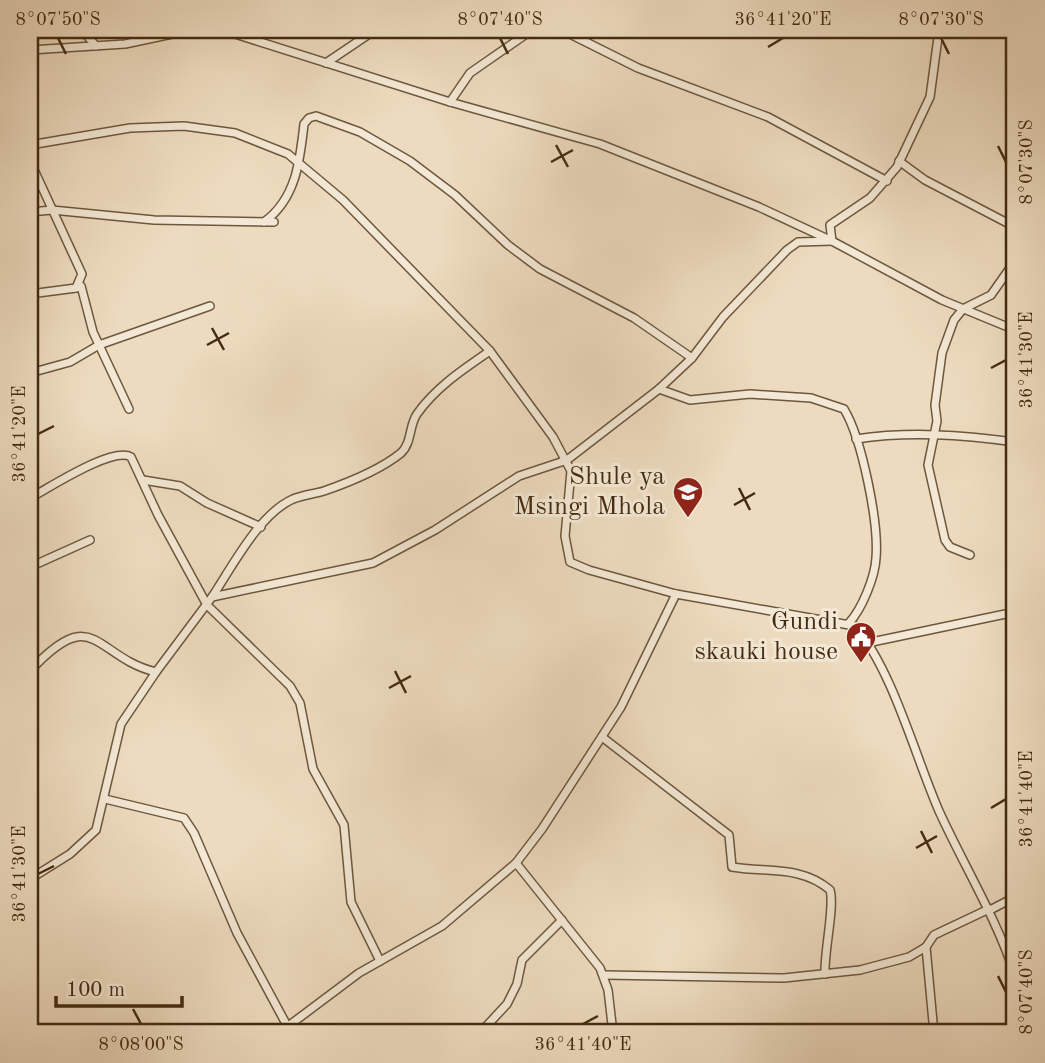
<svg xmlns="http://www.w3.org/2000/svg" width="1045" height="1063" viewBox="0 0 1045 1063" font-family="'Old Standard TT',serif">
  <rect width="100%" height="100%" fill="#eddbbf"/>
  <filter id="stains"><feTurbulence type="fractalNoise" baseFrequency=".00286" numOctaves="4"/><feColorMatrix values="0 0 0 0 .2 0 0 0 0 .09 0 0 0 0 .02 0 0 0 .5 -.17"/></filter>
  <radialGradient id="worn" r=".72"><stop offset=".6" stop-color="#630" stop-opacity="0"/><stop offset="1" stop-color="#630" stop-opacity=".3"/></radialGradient>
  <g fill="none" stroke-linecap="round" stroke-linejoin="round">
    <g stroke="#6e573c" stroke-width="10">
      <g id="street">
        <polyline points="82,30 96,46"/>
        <polyline points="192,30 235,34 450,102 600,144 759,207 832,241 942,300 1015,330"/>
        <polyline points="562,30 638,68 768,117 887,181"/>
        <polyline points="1010,30 1015,32"/>
        <polyline points="30,50 125,44 191,30"/>
        <polyline points="326,63 375,30"/>
        <polyline points="450,102 470,73 532,30"/>
        <path d="M30,145L130,128L184,126L235,133L288,154L343,200L490,351L553,437L571,471L565,536L570,562L589,570L676,594L855,626C893,671 915,756 939,811C964,866 996,917 1015,975"/>
        <polyline points="30,161 82,274 76,288 30,294"/>
        <polyline points="899,161 925,180 1015,227"/>
        <polyline points="30,212 52,210 154,220 274,222"/>
        <path d="M264,222C296,199 300,161 304,124L309,118L316,116L360,132L410,161L455,195L508,245L540,269L634,318L692,358"/>
        <polyline points="76,288 81,286 93,332 129,409"/>
        <polyline points="30,373 70,362 99,345 210,306"/>
        <path d="M659,389L690,400L750,394L811,398L844,409C862,439 879,523 876,558C875,577 862,609 849,623"/>
        <path d="M856,439C910,431 962,435 1015,442"/>
        <polyline points="143,480 180,486 207,503 261,527"/>
        <path d="M30,498C49,488 113,446 131,457L158,515L207,605L290,686L300,703L313,769L344,825L351,902L380,961"/>
        <polyline points="970,555 950,547 945,540 928,465 937,421 935,405 942,353 954,320 963,309 991,295 1015,261"/>
        <polyline points="30,567 90,540"/>
        <path d="M212,597C232,567 259,514 293,499C303,495 314,494 324,491C350,482 380,470 401,453C412,443 409,425 417,414C436,387 464,369 490,351"/>
        <polyline points="867,643 1015,612"/>
        <path d="M30,671C95,601 94,657 156,672L212,597L373,563L435,530L519,476L567,460L659,389L692,358L723,317L787,250L798,242L832,241L830,225L870,198L897,167L930,97L939,30"/>
        <path d="M602,737L729,835L732,867C767,873 801,865 830,890C835,906 824,951 825,974"/>
        <polyline points="105,799 184,818 194,833 237,933 291,1033"/>
        <polyline points="516,863 600,968 608,990 613,1033"/>
        <polyline points="30,879 70,854 96,830 121,724 156,672"/>
        <polyline points="990,910 1015,897"/>
        <polyline points="926,947 934,1033"/>
        <polyline points="604,975 784,978 860,970 909,957 926,947 934,935 989,909"/>
        <polyline points="279,1033 359,973 442,926 516,863 542,829 621,707 676,594"/>
        <polyline points="480,1033 507,1004 517,984 522,960 562,920"/>
        <polyline points="838,1033 843,1032"/>
      </g>
    </g>
    <use href="#street" stroke="#f3e8d5" stroke-width="7"/>
  </g>
  <path fill="none" stroke="#442b11" stroke-width="2.5" d="M58,38L66,54M500,38L508,54M941,38L949,54M768,47L783,38M556,145L568,167M998,146L1006,162M551,162L573,150M212,328L224,350M207,345L229,333M991,368L1006,360M38,434L54,426M739,488L750,510M734,505L755,493M395,671L406,693M389,688L411,676M991,808L1006,799M921,831L932,853M916,848L937,836M38,874L54,866M998,976L1006,992M133,1009L141,1024M583,1024L598,1016"/>
  <defs>
    <g id="school-pin" transform="scale(1.575)"><path d="M0 17L-7.5 6A9.5 9.5 0 1 1 7.5 6Z" fill="#8f2418" stroke="#f3e8d5"/><path d="M0-5L7-2L0 1L-7-2ZM-4 1L0 2.5L4 1V4Q0 6-4 4Z" fill="#fff"/></g>
    <g id="civic-pin" transform="scale(1.575)"><path d="M0 17L-7.5 6A9.5 9.5 0 1 1 7.5 6Z" fill="#8f2418" stroke="#f3e8d5"/><path d="M-.6-6.5H3V-4.5H.6V-3L4-1V1h2V6H-6V1h2V-1L-.6-3ZM-1.2 2.5V6h2.4V2.5Z" fill="#fff"/></g>
  </defs>
  <g fill-rule="evenodd">
    <use href="#school-pin" x="688" y="492"/>
    <use href="#civic-pin" x="861" y="637"/>
  </g>
  <g text-anchor="middle" dominant-baseline="central" stroke-width="6" stroke-linejoin="round" paint-order="stroke">
    <g font-size="26" fill="#442b11" stroke="#f3e8d5" text-anchor="end">
      <text x="665" y="477">Shule ya<tspan x="665" dy="30">Msingi Mhola</tspan></text>
      <text x="838" y="622">Gundi<tspan x="838" dy="30">skauki house</tspan></text>
    </g>
  </g>
  <rect width="1045" height="1063" fill="none" stroke="#eddbbf" stroke-width="77"/>
  <path d="M56 996v10h126v-10" fill="none" stroke="#442b11" stroke-width="3.5"/>
  <text x="66" y="996" font-size="21" fill="#442b11" stroke="#f3e8d5" stroke-width="5" paint-order="stroke">100 m</text>
  <rect x="38" y="38" width="968" height="986" fill="none" stroke="#442b11" stroke-width="2.5"/>
  <g font-size="18" text-anchor="middle" fill="#442b11">
    <text x="58" y="25">8°07'50"S</text>
    <text x="500" y="25">8°07'40"S</text>
    <text x="783" y="25">36°41'20"E</text>
    <text x="941" y="25">8°07'30"S</text>
    <text transform="translate(1026 162) rotate(-90)" y="6">8°07'30"S</text>
    <text transform="translate(1026 360) rotate(-90)" y="6">36°41'30"E</text>
    <text transform="translate(19 434) rotate(-90)" y="6">36°41'20"E</text>
    <text transform="translate(1026 799) rotate(-90)" y="6">36°41'40"E</text>
    <text transform="translate(19 874) rotate(-90)" y="6">36°41'30"E</text>
    <text transform="translate(1026 992) rotate(-90)" y="6">8°07'40"S</text>
    <text x="141" y="1050">8°08'00"S</text>
    <text x="583" y="1050">36°41'40"E</text>
  </g>
  <rect width="100%" height="100%" filter="url(#stains)"/>
  <rect width="100%" height="100%" fill="url(#worn)"/>
</svg>
